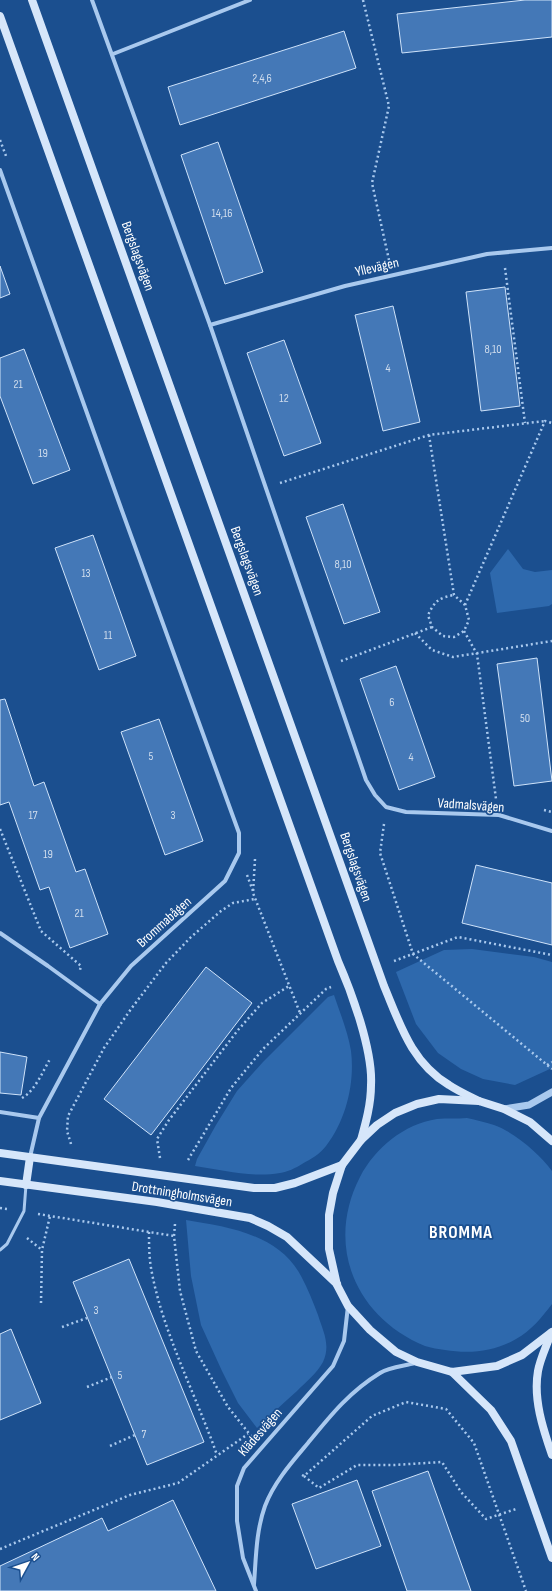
<svg xmlns="http://www.w3.org/2000/svg" width="552" height="1591" viewBox="0 0 552 1591" font-family="'Sofia Sans Condensed',sans-serif">
  <rect width="100%" height="100%" fill="#1b4f8f"/>
  <g fill="#2e69ad">
    <polygon points="508,549 523,569 535,572 552,570 552,604 549,606 497,613 490,573"/>
    <polygon points="472,949 534,957 552,962 552,1068 515,1085 483,1079 461,1069 438,1053 416,1024 396,972 444,950"/>
    <path d="M334,995C340,1013 348,1032 351,1051C355,1083 346,1120 326,1146C320,1154 311,1159 302,1164C296,1168 287,1172 280,1173C251,1178 223,1170 195,1166L197,1159L216,1125L237,1091L263,1062L328,997Z"/>
    <path d="M467,1118C476,1120 485,1122 494,1125C514,1132 540,1154 552,1171V1304C542,1317 531,1331 516,1339C494,1352 469,1354 445,1350C439,1349 431,1348 425,1346C355,1317 325,1245 360,1177C375,1148 404,1124 437,1119C447,1118 457,1119 467,1118Z"/>
    <path d="M186,1220C228,1227 279,1234 301,1276C308,1289 313,1302 318,1315C323,1331 331,1345 323,1362C317,1373 306,1382 297,1391C283,1403 270,1416 257,1428L238,1403L222,1371L201,1325L191,1276Z"/>
  </g>
  <g fill="#4478b7" stroke="#cfe3fa">
    <polygon points="525,0 552,0 552,37 402,53 397,14"/>
    <polygon points="344,31 356,68 180,125 168,87"/>
    <polygon points="218,142 263,272 225,284 181,155"/>
    <polygon points="0,266 10,294 0,298"/>
    <polygon points="505,287 520,406 481,411 466,292"/>
    <polygon points="393,306 420,422 383,431 355,315"/>
    <polygon points="284,340 321,443 284,456 247,353"/>
    <polygon points="24,349 70,470 33,484 0,396 0,358"/>
    <polygon points="343,504 380,612 344,624 306,517"/>
    <polygon points="93,535 136,656 99,670 55,548"/>
    <polygon points="537,658 552,781 514,786 497,664"/>
    <polygon points="396,666 435,777 399,790 360,679"/>
    <polygon points="5,699 34,786 44,782 76,872 85,869 108,934 70,948 49,887 40,890 9,802 0,805 0,700"/>
    <polygon points="159,719 203,841 165,855 121,732"/>
    <polygon points="476,865 552,883 552,945 462,923"/>
    <polygon points="206,967 252,1003 151,1135 104,1099"/>
    <polygon points="0,1052 27,1057 21,1095 0,1093"/>
    <polygon points="129,1259 204,1442 147,1465 73,1282"/>
    <polygon points="11,1329 41,1403 0,1420 0,1334"/>
    <polygon points="428,1471 442,1510 471,1591 407,1591 372,1491"/>
    <polygon points="357,1480 381,1546 316,1569 292,1504"/>
    <polygon points="173,1500 216,1591 0,1591 0,1566 102,1518 108,1531"/>
  </g>
  <g fill="none" stroke-linecap="round" stroke-linejoin="round">
    <g stroke="#a9c9ee" stroke-width="2.5" stroke-dasharray="2 3" stroke-linecap="butt">
      <polyline points="363,0 389,106 372,183 389,260"/>
      <polyline points="0,140 6,156"/>
      <polyline points="505,268 525,423"/>
      <path d="M429,435L454,595L465,605L469,620L464,631L454,637L443,636L432,627L428,615C435,601 438,598 454,595"/>
      <polyline points="280,483 429,435 545,421"/>
      <polyline points="465,605 545,421 552,423"/>
      <polyline points="464,631 477,654 496,799"/>
      <polyline points="415,633 432,650 453,657 552,641"/>
      <polyline points="341,661 432,627"/>
      <polyline points="544,810 552,812"/>
      <polyline points="384,824 380,853 413,954 552,1069"/>
      <polyline points="0,829 41,931 81,966 80,970"/>
      <polyline points="255,859 253,893 300,1013"/>
      <polyline points="247,875 253,891"/>
      <polyline points="394,961 458,937 552,955"/>
      <polyline points="547,1065 552,1062"/>
      <path d="M22,1098C35,1091 43,1071 50,1059"/>
      <polyline points="71,1144 67,1131 68,1116 104,1048 131,1009 166,963 191,937 221,911 233,903 255,899"/>
      <polyline points="160,1158 157,1139 169,1120 238,1030 262,1003 289,986"/>
      <polyline points="188,1160 231,1088 263,1049 326,989 331,987"/>
      <polyline points="0,1208 7,1209"/>
      <polyline points="38,1214 174,1236"/>
      <polyline points="175,1224 174,1236 180,1291 196,1351 228,1407 251,1436"/>
      <path d="M149,1232C149,1244 149,1256 151,1268C162,1331 196,1395 217,1455"/>
      <polyline points="27,1238 42,1250"/>
      <polyline points="41,1303 42,1250 50,1216"/>
      <polyline points="62,1327 87,1318"/>
      <polyline points="87,1387 112,1377"/>
      <polyline points="110,1446 135,1435"/>
      <polyline points="302,1475 304,1476 372,1416 406,1402 446,1409 474,1443 526,1591"/>
      <polyline points="304,1476 319,1488 357,1465 394,1465 442,1462 461,1492 486,1519 516,1509"/>
      <polyline points="0,1549 130,1495 178,1483 248,1434"/>
    </g>
    <polyline stroke="#a9c9ee" stroke-width="3" points="0,1250 7,1244 24,1211 26,1185"/>
    <g stroke="#a9c9ee" stroke-width="4">
      <polyline points="92,0 210,325 366,780 375,795 386,807 406,812 499,815 552,831"/>
      <polyline points="113,54 250,0"/>
      <polyline points="0,170 121,508 239,833 239,853 225,881 131,966 100,1004 39,1118 30,1157"/>
      <polyline points="210,325 345,286 487,254 552,248"/>
      <polyline points="0,933 48,966 100,1004"/>
      <polyline points="0,1112 39,1118"/>
      <path d="M254,1584C256,1558 256,1531 265,1506C274,1482 292,1462 308,1443C330,1416 349,1392 380,1373C389,1367 404,1366 415,1363"/>
      <polyline points="256,1591 243,1558 237,1521 237,1486 244,1468 333,1366 344,1341 348,1306"/>
    </g>
    <polyline stroke="#a9c9ee" stroke-width="7" points="504,1109 529,1105 552,1092"/>
    <g stroke="#d6e6fa" stroke-width="8">
      <path d="M32,0L384,986C400,1024 411,1062 449,1085C458,1091 469,1096 479,1101"/>
      <path d="M0,16L338,961C352,993 373,1051 371,1085C371,1104 366,1122 361,1140"/>
      <polyline points="552,1141 530,1122 504,1109 479,1101 439,1099 417,1104 395,1113 377,1125 361,1140 342,1165 333,1193 329,1215 329,1249 337,1285 348,1306 370,1330 396,1352 417,1362 452,1372 497,1366 522,1355 552,1332"/>
      <polyline points="0,1153 254,1188 275,1188 295,1183 342,1165"/>
      <polyline points="0,1181 157,1202 250,1218 268,1226 287,1237 337,1284"/>
      <polyline points="26,1185 30,1157"/>
      <path d="M551,1333C547,1345 540,1359 538,1371C533,1399 543,1429 552,1455"/>
      <polyline points="452,1372 491,1410 511,1441 552,1558"/>
    </g>
  </g>
  <g text-anchor="middle" dominant-baseline="central" stroke-width="3.5" stroke-linejoin="round" paint-order="stroke">
    <g font-size="12" fill="#d0dded">
      <text x="262" y="78">2,4,6</text>
      <text x="222" y="213">14,16</text>
      <text x="493" y="349">8,10</text>
      <text x="388" y="368">4</text>
      <text x="18" y="384">21</text>
      <text x="284" y="398">12</text>
      <text x="43" y="453">19</text>
      <text x="343" y="564">8,10</text>
      <text x="86" y="573">13</text>
      <text x="108" y="635">11</text>
      <text x="392" y="702">6</text>
      <text x="525" y="718">50</text>
      <text x="151" y="756">5</text>
      <text x="411" y="757">4</text>
      <text x="33" y="815">17</text>
      <text x="173" y="815">3</text>
      <text x="48" y="854">19</text>
      <text x="79" y="913">21</text>
      <text x="96" y="1310">3</text>
      <text x="120" y="1375">5</text>
      <text x="144" y="1434">7</text>
    </g>
    <g font-size="14" fill="#fff" stroke="#1b4f8f">
      <text transform="translate(138 256) rotate(70)">Bergslagsvägen</text>
      <text transform="translate(377 267) rotate(-13)">Yllevägen</text>
      <text transform="translate(247 561) rotate(70)">Bergslagsvägen</text>
      <text transform="translate(471 805) rotate(4)">Vadmalsvägen</text>
      <text transform="translate(356 867) rotate(71)">Bergslagsvägen</text>
      <text transform="translate(164 922) rotate(-42)">Brommabågen</text>
      <text transform="translate(182 1194) rotate(9)">Drottningholmsvägen</text>
      <text transform="translate(260 1432) rotate(-49)">Klädesvägen</text>
    </g>
    <g font-size="18" font-weight="bold" letter-spacing="1" fill="#fff" stroke="#1b4f8f">
      <text x="461" y="1232">BROMMA</text>
    </g>
  </g>
  <g transform="translate(28 1563) rotate(50)" stroke="#1b4f8f" stroke-width="3" paint-order="stroke">
  <path d="M0-3L7 15L0 10L-7 15Z" fill="#ffffff"/>
  <text y="-6" font-size="11" font-weight="bold" text-anchor="middle" fill="#ffffff">N</text>
  </g>
</svg>
